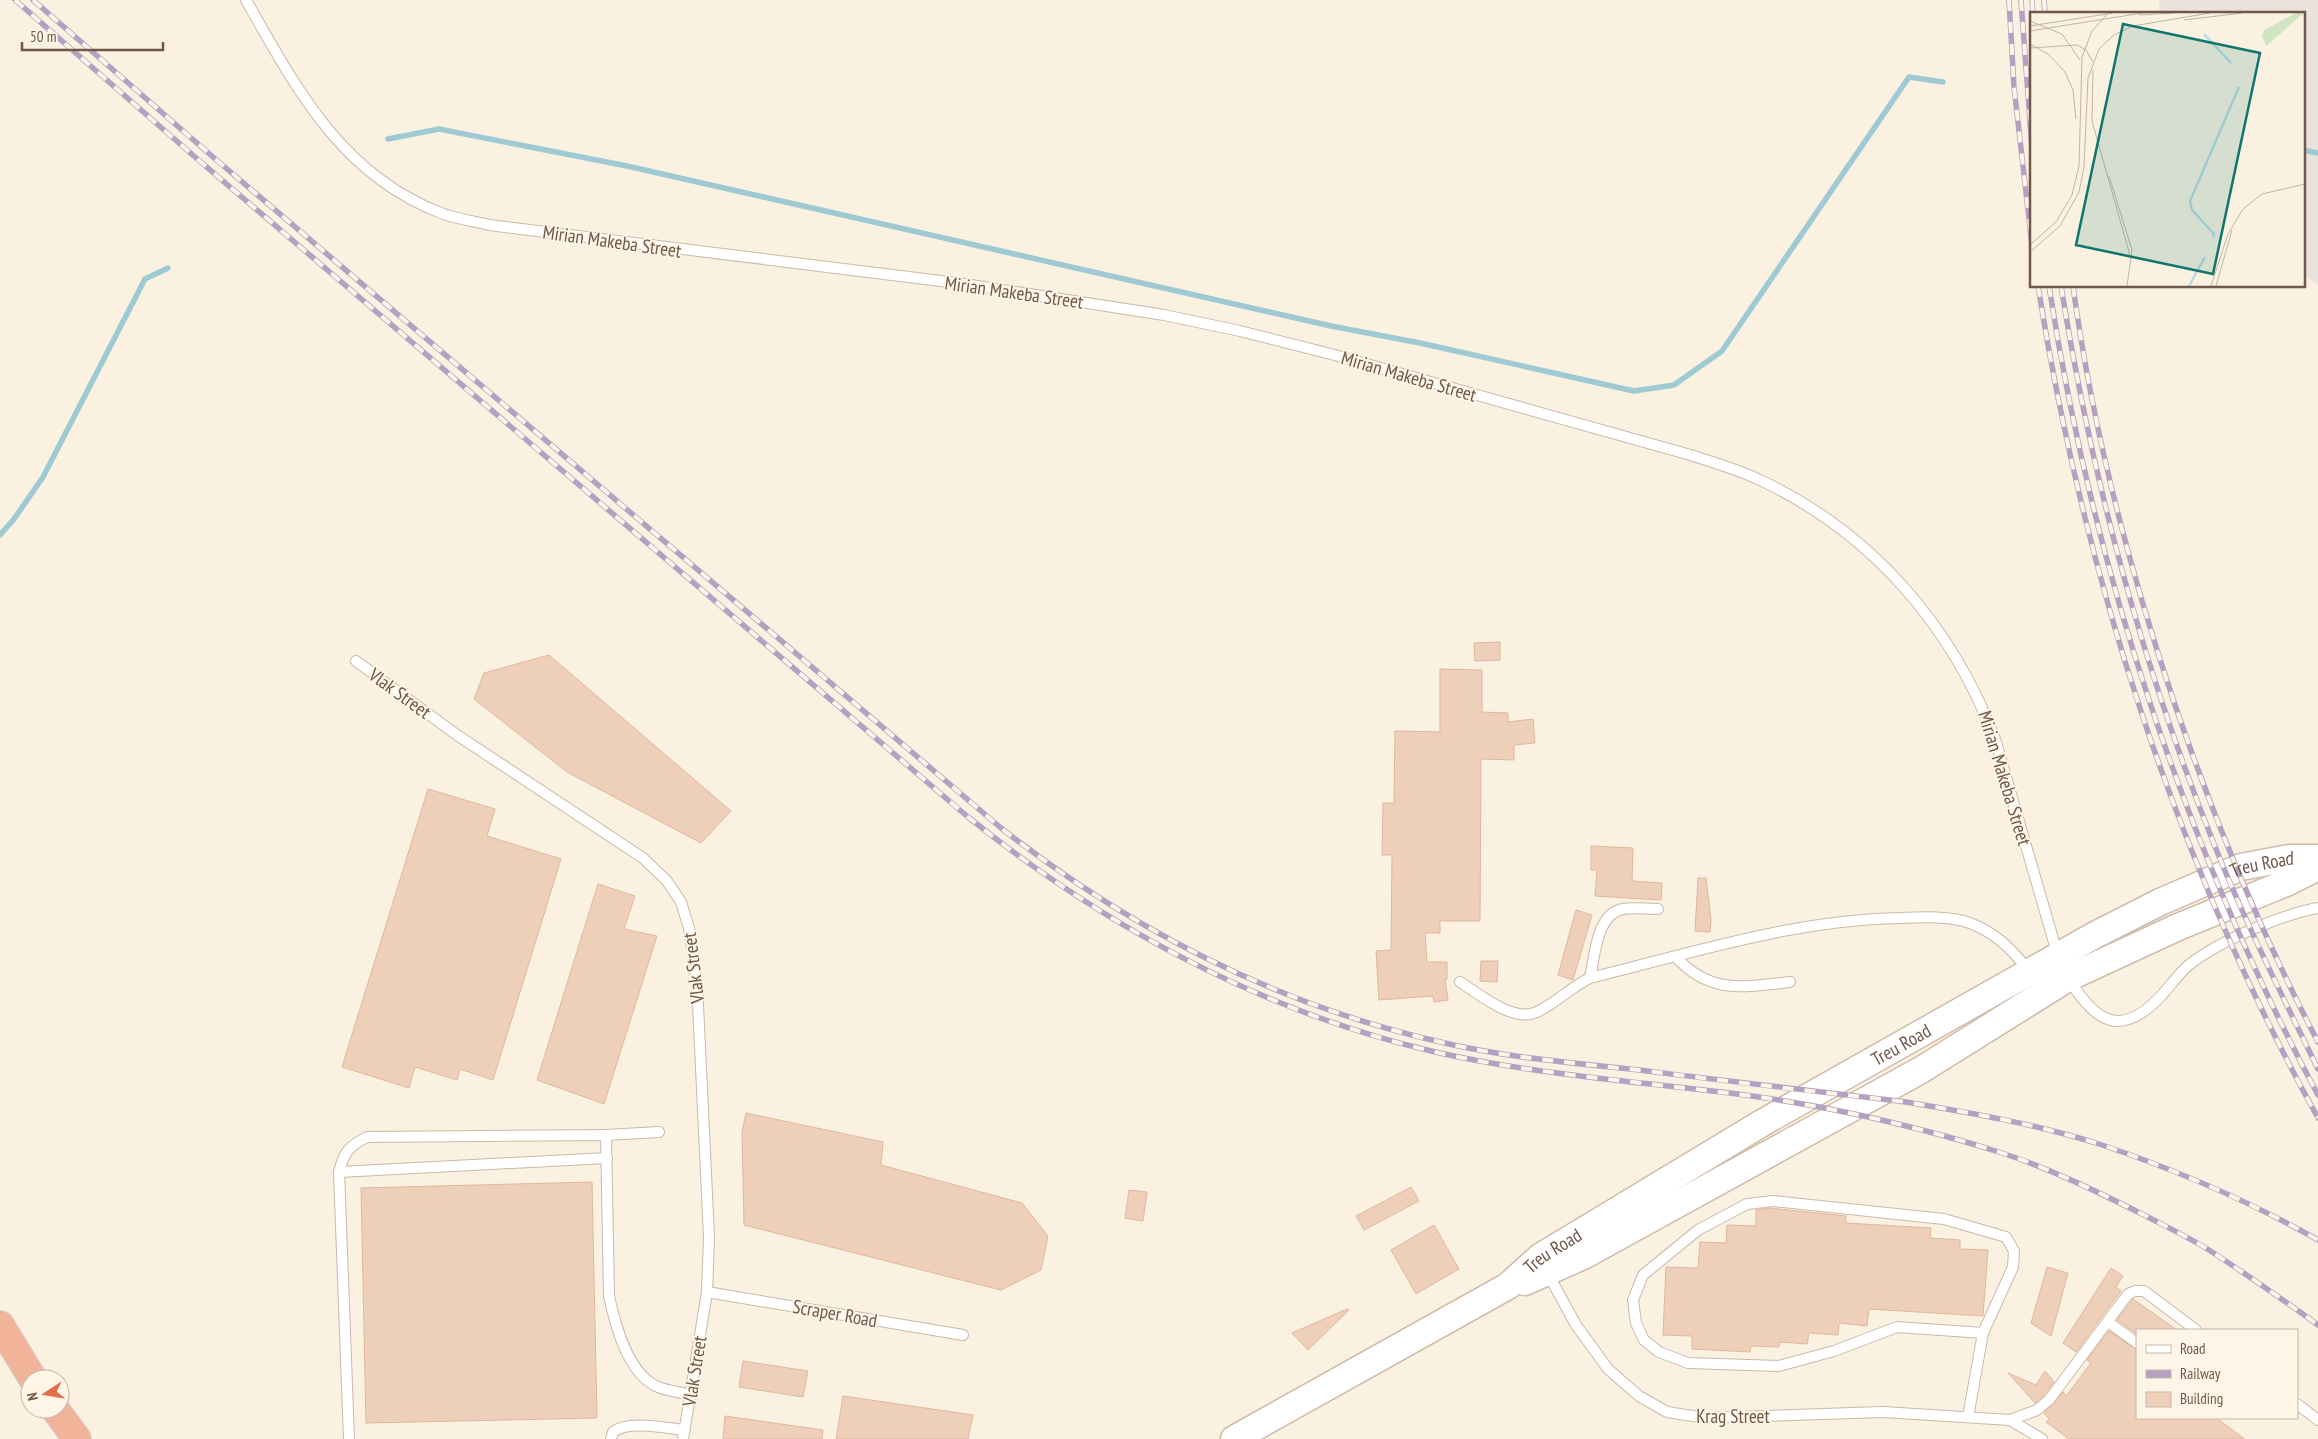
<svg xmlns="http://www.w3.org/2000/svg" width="2318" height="1439" viewBox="0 0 2318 1439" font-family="'PT Sans Narrow',sans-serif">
  <rect width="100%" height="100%" fill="#faf1e1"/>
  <polygon fill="#e9e3dc" points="2159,0 2318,0 2318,285 2304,275 2304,14 2160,14"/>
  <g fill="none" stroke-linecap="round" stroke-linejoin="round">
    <g stroke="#9ecad3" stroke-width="5.5">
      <polyline points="388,139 439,129 627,166 1331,326 1420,343 1634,391 1674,385 1722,351 1909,77 1943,82"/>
      <polyline points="2304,150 2318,153"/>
      <polyline points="0,535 14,519 43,477 145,279 168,268"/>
    </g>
  </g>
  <g fill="#eed0ba" stroke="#dfb79c">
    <polygon points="1500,642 1500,660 1475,661 1474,643"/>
    <polygon points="549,655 731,811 701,843 567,772 474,699 484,673"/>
    <polygon points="1440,669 1482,670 1482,712 1508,713 1508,722 1533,719 1535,743 1514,745 1514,760 1481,759 1480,921 1440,921 1440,933 1425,933 1427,962 1447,962 1447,979 1445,979 1448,1000 1434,1002 1433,996 1379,1000 1376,951 1391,950 1392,855 1382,855 1383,803 1394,803 1395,731 1440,732"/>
    <polygon points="428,789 495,809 487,836 561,859 493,1080 460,1069 457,1080 415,1067 409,1088 342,1067"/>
    <polygon points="1591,846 1633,848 1632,881 1662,883 1661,900 1595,896 1597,870 1591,870"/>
    <polygon points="1698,878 1706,878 1711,920 1710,932 1695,931"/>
    <polygon points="598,884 635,896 624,929 657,936 604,1104 537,1080"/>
    <polygon points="1576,910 1592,915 1573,980 1558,975"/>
    <polygon points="1481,961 1498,961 1497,982 1480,981"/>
    <polygon points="746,1113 883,1142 881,1165 1022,1203 1048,1236 1041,1270 1001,1290 744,1225 742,1132"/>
    <polygon points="592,1182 597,1418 366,1423 361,1188"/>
    <polygon points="1411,1187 1419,1201 1364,1230 1356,1216"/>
    <polygon points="1129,1190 1147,1192 1143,1221 1125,1218"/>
    <polygon points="1769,1208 1846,1216 1846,1223 1931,1228 1930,1238 1960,1240 1960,1249 1988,1250 1983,1316 1869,1309 1867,1326 1839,1323 1838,1335 1809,1333 1807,1344 1780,1342 1779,1347 1751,1346 1750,1352 1692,1349 1692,1336 1663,1335 1666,1267 1698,1268 1700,1242 1726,1243 1727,1225 1756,1226 1756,1210"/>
    <polygon points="1434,1225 1459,1269 1416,1294 1391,1250"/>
    <polygon points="2047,1267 2068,1273 2051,1336 2031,1323"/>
    <polygon points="2111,1268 2123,1276 2116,1287 2121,1291 2076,1352 2063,1343"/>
    <polygon points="2133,1299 2177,1330 2137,1330 2137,1334 2117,1320"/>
    <polygon points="1347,1309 1349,1310 1308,1350 1292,1333"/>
    <polygon points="2109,1331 2137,1350 2137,1418 2216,1418 2245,1439 2069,1439 2046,1422 2049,1419 2044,1413 2063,1392 2066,1396 2091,1363 2087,1360"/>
    <polygon points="743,1361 808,1371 803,1397 739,1387"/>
    <polygon points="2045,1371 2054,1382 2044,1395 2035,1403 2008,1373 2036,1385"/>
    <polygon points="843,1396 973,1415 968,1439 836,1439"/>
    <polygon points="725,1416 823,1430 822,1439 723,1439"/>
  </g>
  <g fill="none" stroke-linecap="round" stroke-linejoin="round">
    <g stroke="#cab9a9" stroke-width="12">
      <g id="lane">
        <path d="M246,0C296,88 341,175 441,213C456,219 474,221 489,225L965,284L1164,315L1240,331L1331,354L1687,454C1712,462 1738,469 1762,481C1872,533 1952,626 1995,739L2058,956"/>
        <polyline points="356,661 457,735 643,858 667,881 681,902 689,928 697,983 709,1237 707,1292 683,1439"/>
        <path d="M1676,957C1710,995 1745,987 1790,982"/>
        <path d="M1590,978C1595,956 1596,914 1623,909C1634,907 1647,909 1658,909"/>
        <path d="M2068,978C2096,1023 2121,1039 2162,995C2171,985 2179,973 2190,964C2220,941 2280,915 2318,908"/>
        <path d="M1460,982C1479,994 1513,1023 1537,1012C1556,1003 1571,987 1590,978C1691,953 1794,920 1899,918C1920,917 1943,916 1964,921C1993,930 2011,948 2029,971"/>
        <polyline points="606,1135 659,1132"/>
        <polyline points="339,1172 607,1158"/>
        <polyline points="1547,1272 1576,1325 1608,1369 1639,1396 1667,1412 1706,1418 1883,1412 2010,1420 2037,1410 2049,1400 2128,1294 2135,1291 2144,1291 2196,1330"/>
        <polyline points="707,1292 963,1335"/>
        <polyline points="2108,1322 2137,1343"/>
        <polyline points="2297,1404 2318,1420"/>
        <polyline points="1968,1417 1983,1333 1897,1327 1834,1351 1779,1366 1688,1363 1659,1352 1644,1340 1636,1323 1633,1300 1643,1275 1698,1230 1747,1204 1773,1201 1944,1219 2006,1237 2014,1251 2013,1267 1983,1333"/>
        <polyline points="2010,1420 2042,1439"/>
        <path d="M349,1439L339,1172C344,1152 349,1146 367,1137L606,1135L609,1296C615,1324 627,1372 656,1386C666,1391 680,1392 690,1395"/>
        <path d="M611,1439L613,1432C629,1420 665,1428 684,1430"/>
      </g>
    </g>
    <g stroke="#cfbba9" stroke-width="29">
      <g id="secondary">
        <polyline points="1525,1282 1583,1256 1921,1070 2068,978 2178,927 2286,883 2318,867"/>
        <path id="s1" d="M1234,1439L1508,1286L1540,1257L1762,1123L2095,935L2160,902L2241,867L2289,858H2318"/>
      </g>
    </g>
    <g stroke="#d7d0cc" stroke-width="30">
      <g id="highway">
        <polyline points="0,1325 33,1379"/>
        <polyline points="55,1409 77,1439"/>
      </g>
    </g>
    <use href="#lane" stroke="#fff" stroke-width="10"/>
    <use href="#secondary" stroke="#fff" stroke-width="26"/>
    <use href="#highway" stroke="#f1b49b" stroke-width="28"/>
    <g stroke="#b4a1c2" stroke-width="5.5">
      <g id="rail">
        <path d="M15,0L195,157L968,817C1104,926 1261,1011 1431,1051C1539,1076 1650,1082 1759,1097C1841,1109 1923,1128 2002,1153C2051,1169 2098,1192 2144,1215C2165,1226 2188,1237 2209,1250C2246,1274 2282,1299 2318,1325"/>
        <path d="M33,0L213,157L1001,828C1130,929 1276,1004 1436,1041C1506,1058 1576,1063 1647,1071C1733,1082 1819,1092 1906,1102C1971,1113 2036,1124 2099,1144C2174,1169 2249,1201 2318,1240"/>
        <polyline points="2009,0 2014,87 2032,245"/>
        <polyline points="2021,0 2032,149"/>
        <polyline points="2032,0 2033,14"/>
        <polyline points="2044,0 2045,14"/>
        <path d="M2038,286C2084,576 2176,861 2318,1118"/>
        <path d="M2049,286C2092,566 2185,846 2318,1095"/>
        <path d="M2061,286C2091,475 2141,661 2212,839C2243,918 2281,993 2318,1069"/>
        <path d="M2073,286C2092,426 2128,565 2173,699C2213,817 2260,931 2318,1042"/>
      </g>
    </g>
    <use href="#rail" stroke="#fef5e7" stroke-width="4" stroke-dasharray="11" stroke-linecap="butt"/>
  </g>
  <g text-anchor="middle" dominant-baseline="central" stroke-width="4" stroke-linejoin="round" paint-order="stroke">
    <g font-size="19" fill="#70584a" stroke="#fef5e7">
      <text transform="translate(612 241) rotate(8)">Mirian Makeba Street</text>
      <text transform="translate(1014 292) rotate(8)">Mirian Makeba Street</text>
      <text transform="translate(1409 376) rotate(16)">Mirian Makeba Street</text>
      <text transform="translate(400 693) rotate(36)">Vlak Street</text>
      <text transform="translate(2005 778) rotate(73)">Mirian Makeba Street</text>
      <text stroke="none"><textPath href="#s1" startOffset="1181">Treu Road</textPath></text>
      <text transform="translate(693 968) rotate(-97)">Vlak Street</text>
      <text stroke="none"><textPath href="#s1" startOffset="776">Treu Road</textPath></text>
      <text stroke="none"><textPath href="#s1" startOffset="371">Treu Road</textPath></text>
      <text transform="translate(835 1313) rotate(10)">Scraper Road</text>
      <text transform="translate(694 1371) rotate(-81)">Vlak Street</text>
      <text x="1733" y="1416">Krag Street</text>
    </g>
  </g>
  <g transform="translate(2030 12)">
    <rect width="275" height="275" fill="#faf1e1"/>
    <path d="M266,1H274L236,34L232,24L234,18Z" fill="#cfe6c1"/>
    <path fill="none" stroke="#b7dbe2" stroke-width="2.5" d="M174,22L201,51M183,225L184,222L162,198L160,189L209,75M159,274L175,245"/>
    <path fill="none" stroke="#c3b4a5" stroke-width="1" d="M109,3L144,1M154,8L212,1M0,9L32,22L50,48M0,14L83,1M0,19L112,1M0,32L18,42L35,60L43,78L46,107M0,36L47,33L56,38L63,50M63,58L62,109L101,247M79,164L102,238L97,274M0,233L26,210L42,183L49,154L52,45L62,19L78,1M0,240L30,214L49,180L54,155L58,66L69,37L84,23L103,14L180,1M181,274L198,222L213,197L232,182L275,172M186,274L202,218"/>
    <path fill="#0f766e" fill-opacity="0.15" stroke="#0f766e" stroke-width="2.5" d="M93,12L230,41L183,262L46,233Z"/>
    <rect width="275" height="275" fill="none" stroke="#70584a" stroke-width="2.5"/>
  </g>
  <rect x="2136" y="1329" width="162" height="90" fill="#fef5e7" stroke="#c5b6a8"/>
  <rect x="2146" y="1345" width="25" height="8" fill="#ffffff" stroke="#c5b6a8"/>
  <text x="2180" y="1354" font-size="15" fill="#70584a">Road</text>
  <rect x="2146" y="1370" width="25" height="8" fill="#b4a1c2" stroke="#c5b6a8"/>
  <text x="2180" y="1379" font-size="15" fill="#70584a">Railway</text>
  <rect x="2146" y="1392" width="25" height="15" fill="#eed0ba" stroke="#c5b6a8"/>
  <text x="2180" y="1404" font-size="15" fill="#70584a">Building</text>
  <g transform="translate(45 1394) rotate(258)"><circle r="24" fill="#fef5e7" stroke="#c5b6a8"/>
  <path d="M0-4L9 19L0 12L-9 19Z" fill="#de704d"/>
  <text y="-8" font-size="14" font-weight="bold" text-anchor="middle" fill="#70584a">N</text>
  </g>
  <path d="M22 42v8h141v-8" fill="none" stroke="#70584a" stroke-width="2.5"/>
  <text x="30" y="42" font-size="15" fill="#70584a" stroke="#fef5e7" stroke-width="4" paint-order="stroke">50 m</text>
</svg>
